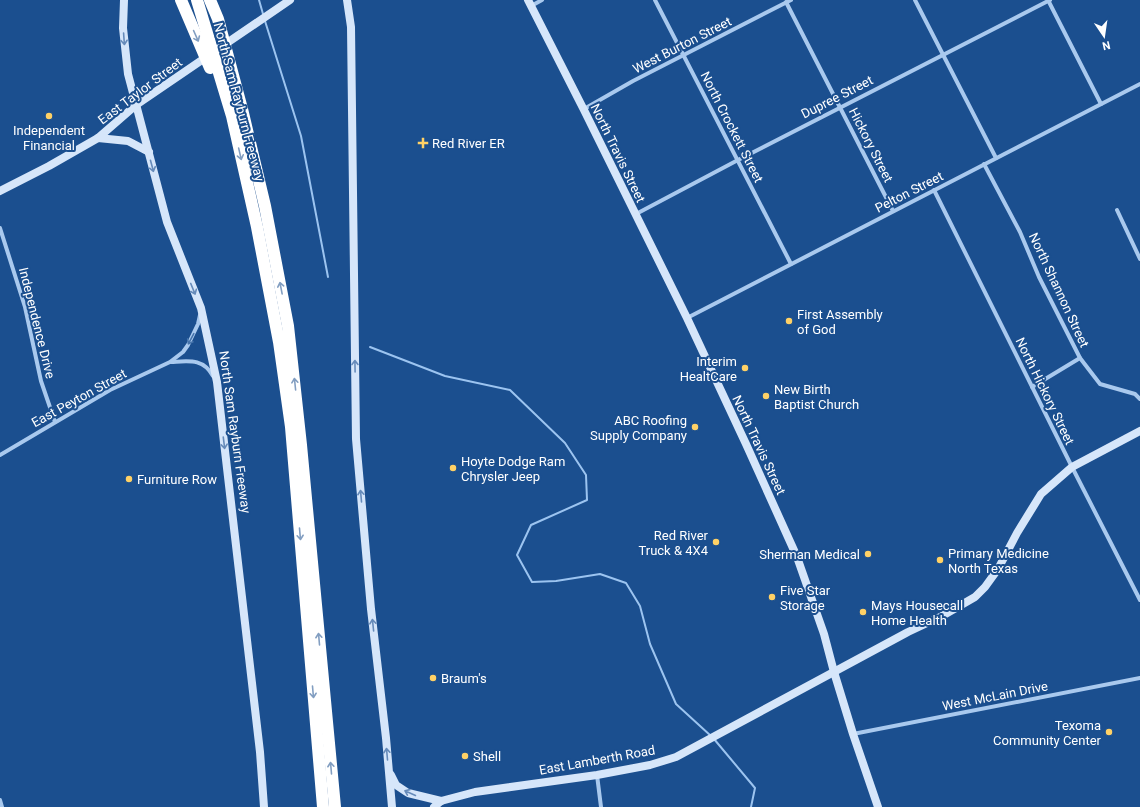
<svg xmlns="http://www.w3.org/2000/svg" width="1140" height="807" viewBox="0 0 1140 807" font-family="Roboto,sans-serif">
  <rect width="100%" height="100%" fill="#1b4f8f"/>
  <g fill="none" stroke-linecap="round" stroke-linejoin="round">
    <g stroke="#9cc4f0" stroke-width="2">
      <polyline points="259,0 263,14"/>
      <polyline points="265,21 301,136 328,277"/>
      <polyline points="370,347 445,376 510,390 565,443 586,475 587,500 531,525 517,555 532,582 556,581 600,574 626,583 640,606 650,644 676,704 711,736"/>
      <polyline points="714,739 755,788 751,807"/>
    </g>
    <g stroke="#a9c9ee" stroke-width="4">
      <polyline points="655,0 791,264"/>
      <polyline points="915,0 996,158"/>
      <polyline points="1048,0 1101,104"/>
      <polyline points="786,2 893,211"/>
      <polyline points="531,6 542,0"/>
      <polyline points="584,109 633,81 791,0"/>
      <polyline points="984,164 1020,232 1039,277 1080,358 1100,384 1135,394 1140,399"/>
      <polyline points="934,190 1072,467 1140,600"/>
      <polyline points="1117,210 1140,259"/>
      <polyline points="636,214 738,160 1050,0"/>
      <polyline points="0,228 25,307 41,381 55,422"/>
      <polyline points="687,318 1140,84"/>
      <path d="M171,362C189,361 203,358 213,376"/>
      <polyline points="1032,387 1080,358"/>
      <polyline points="0,455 110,390 170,362 183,352 188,345 198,324 200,315"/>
      <polyline points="853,734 1140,678"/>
      <polyline points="597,775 601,807"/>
      <polyline points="0,800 2,807"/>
    </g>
    <g stroke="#d6e6fa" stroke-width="8">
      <polyline points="124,0 123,28 128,74 167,222 201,308 217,382 260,752 264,807"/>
      <polyline points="347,0 351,27 356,439 371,609 386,738 392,807"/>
      <polyline points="528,0 584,110 687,318 746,444 797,557 824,634 834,672 853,734 878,807"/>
      <polyline points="98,138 128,141 149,152"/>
      <polyline points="0,191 49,166 98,138 136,105 290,0"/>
      <polyline points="391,775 396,785 408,793 441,801"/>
      <polyline points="434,807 441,801 475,792 597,775 650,765 676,757 908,632 942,616 975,597 985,587 998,569 1017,533 1041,494 1072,467 1140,431"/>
    </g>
    <g stroke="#fff" stroke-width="12">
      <polyline points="181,0 210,68"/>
      <polyline points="197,0 232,116 257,227 279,342 291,427 323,807"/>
      <polyline points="210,0 218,19 242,109 265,206 288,326 301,445 335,807"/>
    </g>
  </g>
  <defs><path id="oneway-shaft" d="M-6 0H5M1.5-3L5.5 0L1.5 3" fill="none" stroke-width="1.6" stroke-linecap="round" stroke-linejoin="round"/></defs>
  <g stroke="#829ec1">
    <use href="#oneway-shaft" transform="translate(196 36) rotate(66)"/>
    <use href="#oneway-shaft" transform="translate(240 154) rotate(77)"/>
    <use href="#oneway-shaft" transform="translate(281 288) rotate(-101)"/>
    <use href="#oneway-shaft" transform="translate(295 384) rotate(-96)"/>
    <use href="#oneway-shaft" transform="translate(300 534) rotate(85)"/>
    <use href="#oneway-shaft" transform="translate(319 639) rotate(-95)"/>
    <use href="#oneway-shaft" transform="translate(313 692) rotate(85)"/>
    <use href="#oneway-shaft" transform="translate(331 768) rotate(-95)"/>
  </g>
  <g stroke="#668bba">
    <use href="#oneway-shaft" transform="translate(124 39) rotate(86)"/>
    <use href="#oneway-shaft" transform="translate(152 166) rotate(75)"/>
    <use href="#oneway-shaft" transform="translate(193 289) rotate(68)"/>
    <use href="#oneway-shaft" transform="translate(355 366) rotate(-91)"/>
    <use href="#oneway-shaft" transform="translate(224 443) rotate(83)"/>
    <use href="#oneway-shaft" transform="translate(361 496) rotate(-95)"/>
    <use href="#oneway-shaft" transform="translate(373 625) rotate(-96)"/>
    <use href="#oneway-shaft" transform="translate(387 754) rotate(-95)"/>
    <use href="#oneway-shaft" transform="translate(410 793) rotate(-156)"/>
  </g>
  <use stroke="#4674ac" href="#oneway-shaft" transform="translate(191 339) rotate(118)"/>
  <g fill="#ffd166" stroke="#1b4f8f" stroke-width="1.5">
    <circle cx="49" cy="116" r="4"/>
    <path d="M421 137h4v4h4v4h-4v4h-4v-4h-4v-4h4z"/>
    <circle cx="789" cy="321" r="4"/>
    <circle cx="745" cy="368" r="4"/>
    <circle cx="766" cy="396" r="4"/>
    <circle cx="695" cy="427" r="4"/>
    <circle cx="453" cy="468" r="4"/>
    <circle cx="129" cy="479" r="4"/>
    <circle cx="716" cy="542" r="4"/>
    <circle cx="868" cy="554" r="4"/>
    <circle cx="940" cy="560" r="4"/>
    <circle cx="772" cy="597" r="4"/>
    <circle cx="863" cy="612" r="4"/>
    <circle cx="433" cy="678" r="4"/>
    <circle cx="1109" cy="732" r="4"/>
    <circle cx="465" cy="756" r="4"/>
  </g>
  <g text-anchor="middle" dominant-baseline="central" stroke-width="4" stroke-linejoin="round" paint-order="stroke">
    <g font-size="13" fill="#fff" stroke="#1b4f8f">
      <text transform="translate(682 45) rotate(-27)">West Burton Street</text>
      <text transform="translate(140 91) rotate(-37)">East Taylor Street</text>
      <text transform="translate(837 97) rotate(-27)">Dupree Street</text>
      <text transform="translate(239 102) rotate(75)">North Sam Rayburn Freeway</text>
      <text transform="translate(732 127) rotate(63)">North Crockett Street</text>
      <text transform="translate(871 145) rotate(63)">Hickory Street</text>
      <text transform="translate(618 153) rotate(64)">North Travis Street</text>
      <text transform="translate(909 192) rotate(-27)">Pelton Street</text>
      <text transform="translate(1059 290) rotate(65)">North Shannon Street</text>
      <text transform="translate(37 323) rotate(76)">Independence Drive</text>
      <text transform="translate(1045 391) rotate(64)">North Hickory Street</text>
      <text transform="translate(79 398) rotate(-29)">East Peyton Street</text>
      <text transform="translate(235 432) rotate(82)">North Sam Rayburn Freeway</text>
      <text transform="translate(759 445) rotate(65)">North Travis Street</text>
      <text transform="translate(995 696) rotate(-11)">West McLain Drive</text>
      <text transform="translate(597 760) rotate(-10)">East Lamberth Road</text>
    </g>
    <g font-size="13" fill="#fff" stroke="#1b4f8f" text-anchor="start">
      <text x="49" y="130" text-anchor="middle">Independent<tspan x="49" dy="15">Financial</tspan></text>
      <text x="432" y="143">Red River ER</text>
      <text x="797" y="314">First Assembly<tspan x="797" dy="15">of God</tspan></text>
      <text x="737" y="361" text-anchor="end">Interim<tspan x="737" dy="15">HealtCare</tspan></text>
      <text x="774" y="389">New Birth<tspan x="774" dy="15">Baptist Church</tspan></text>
      <text x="687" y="420" text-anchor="end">ABC Roofing<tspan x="687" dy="15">Supply Company</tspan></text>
      <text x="461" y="461">Hoyte Dodge Ram<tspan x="461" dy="15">Chrysler Jeep</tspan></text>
      <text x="137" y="479">Furniture Row</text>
      <text x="708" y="535" text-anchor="end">Red River<tspan x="708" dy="15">Truck &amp; 4X4</tspan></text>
      <text x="948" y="553">Primary Medicine<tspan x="948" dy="15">North Texas</tspan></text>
      <text x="860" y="554" text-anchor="end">Sherman Medical</text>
      <text x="780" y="590">Five Star<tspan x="780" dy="15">Storage</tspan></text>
      <text x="871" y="605">Mays Housecall<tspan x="871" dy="15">Home Health</tspan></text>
      <text x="441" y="678">Braum's</text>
      <text x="1101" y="725" text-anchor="end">Texoma<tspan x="1101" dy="15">Community Center</tspan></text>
      <text x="473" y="756">Shell</text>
    </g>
  </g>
  <g transform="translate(1104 36) rotate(167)" stroke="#1b4f8f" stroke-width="3" paint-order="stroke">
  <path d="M0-3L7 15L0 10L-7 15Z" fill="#ffffff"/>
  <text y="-6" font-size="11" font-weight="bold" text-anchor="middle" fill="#ffffff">N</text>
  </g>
</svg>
